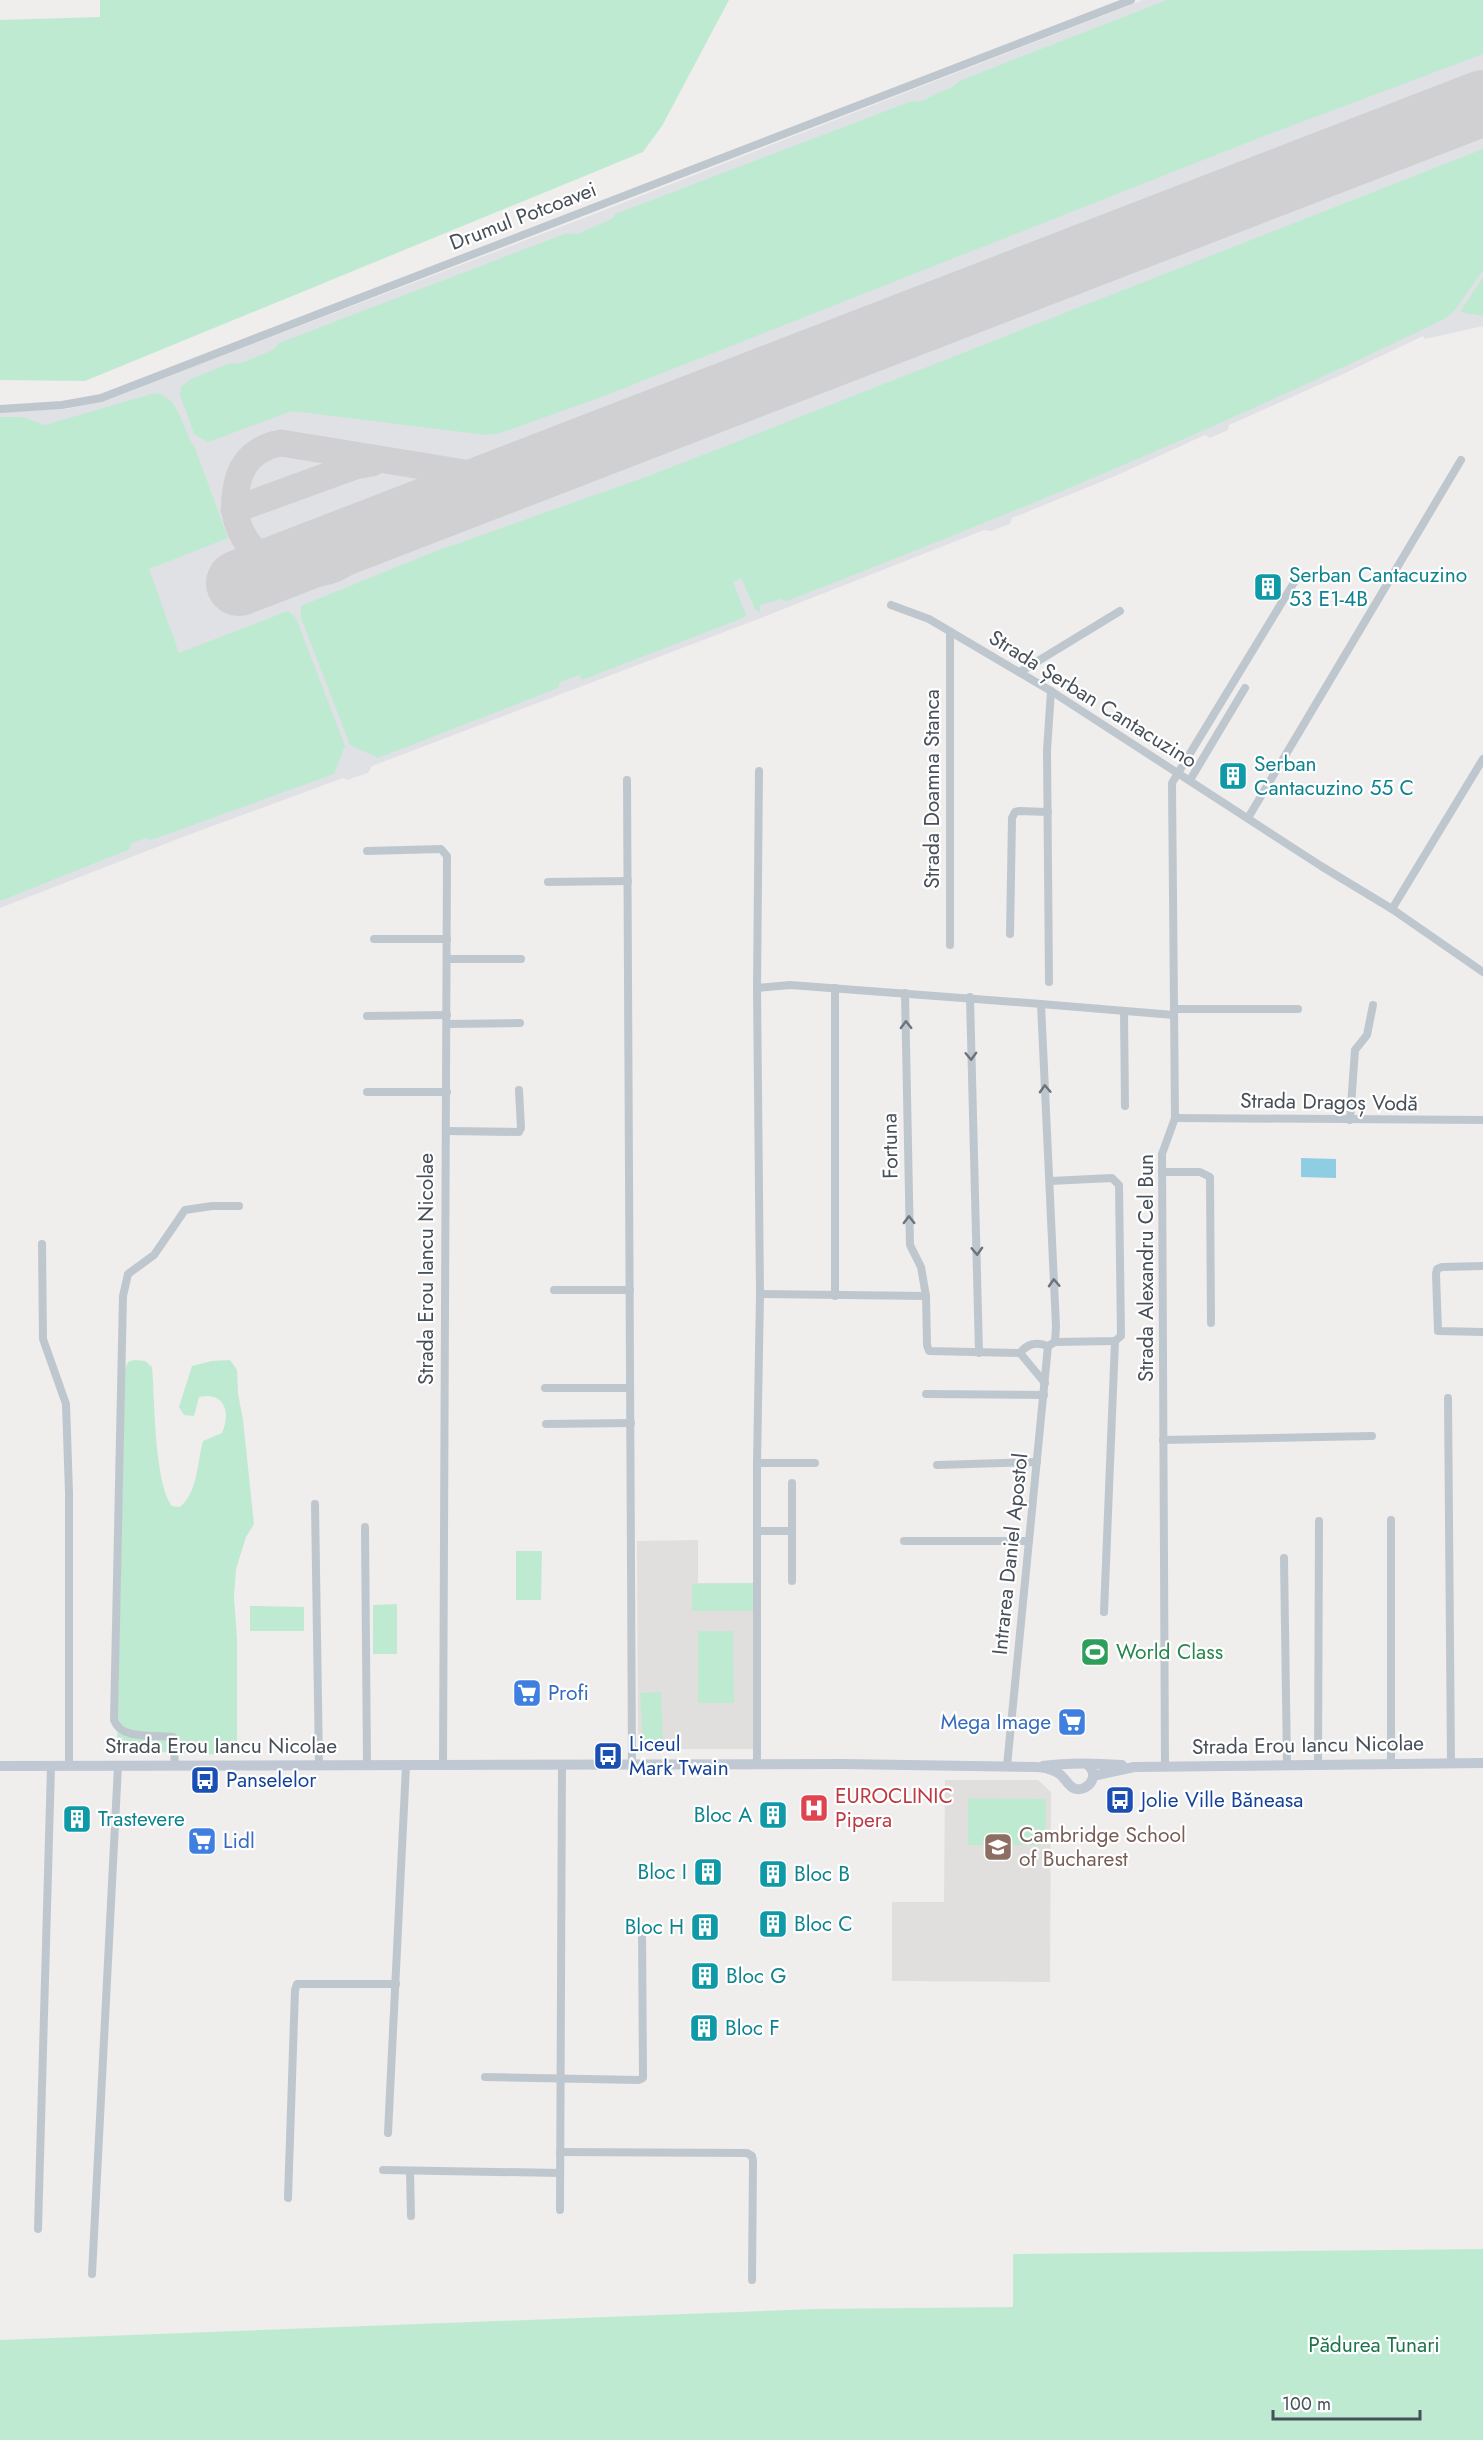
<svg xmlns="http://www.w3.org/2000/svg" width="1483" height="2440" viewBox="0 0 1483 2440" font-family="Jost,sans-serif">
  <rect width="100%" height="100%" fill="#f0eded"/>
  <g fill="#e1dede">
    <polygon points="698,1540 698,1583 753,1583 754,1749 638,1749 637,1541"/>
    <polygon points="945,1780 1038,1780 1051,1792 1050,1982 892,1981 892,1902 944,1902"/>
  </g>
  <polygon fill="#dfe1e5" points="1143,0 1483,0 1483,326 1425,339 1423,336 1341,375 1229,425 1228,430 1210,438 1205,435 1113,477 1012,518 1010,524 991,531 984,530 753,621 372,766 368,773 347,780 343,778 188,835 0,908 0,412 66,409 100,402 589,216"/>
  <g fill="#bfead2">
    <polygon points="100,0 729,0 662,126 643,152 85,381 0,380 0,20 100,17"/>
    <polygon points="1167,0 1483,0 1483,54 1264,136 599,398 500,433 486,435 292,411 208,442 194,434 180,395 181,387 191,379 230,363 239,364 273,350 279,343 567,233 577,234 612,219 615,214 912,101 919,102 954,86 959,81"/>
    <path d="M1483,149V270L1455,310L1446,318C1231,423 1010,515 787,601L780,599L760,605V612L755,609L741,578L733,582L746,615L743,618L582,680L579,675L560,682L558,688L378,758L350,745L301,618V606L431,553L654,474Z"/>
    <polygon points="1483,277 1483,316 1460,312"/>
    <path d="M155,393C180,397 182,429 195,448L228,538L149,569L179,653L288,611L296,618L345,746L334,774L151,840L146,838L131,843L130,849L0,901V417H23L45,425Z"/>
    <path d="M134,1360L145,1361L152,1367C155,1400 154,1482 172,1506L180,1507C198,1492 197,1463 203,1441L222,1433C231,1413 225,1391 199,1397L194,1416L184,1415L179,1407L192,1366L212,1361L230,1360L237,1370L238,1394L243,1420L254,1524L246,1537L236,1569L234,1597L237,1638V1741L230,1755L117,1750L125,1369L128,1362Z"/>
    <polygon points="516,1551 542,1551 541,1600 516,1600"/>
    <polygon points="753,1583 753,1611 692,1611 692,1584"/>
    <polygon points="397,1604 397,1654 373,1654 373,1605"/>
    <polygon points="250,1606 304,1607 304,1631 250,1631"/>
    <polygon points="698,1631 733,1631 734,1703 698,1703"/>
    <polygon points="661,1692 663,1742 643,1743 640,1693"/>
    <polygon points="968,1798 1046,1799 1046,1845 968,1845"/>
    <polygon points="1483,2249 1483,2440 0,2440 0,2340 815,2309 1013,2307 1013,2254"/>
  </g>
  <polygon fill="#8fcde3" points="1301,1158 1336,1159 1336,1178 1301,1177"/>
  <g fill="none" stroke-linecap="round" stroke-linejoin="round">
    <g stroke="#d0d0d2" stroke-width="27">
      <polyline points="234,510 355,466 372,463"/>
      <path d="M375,530C367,544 357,556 344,564C299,591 243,561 235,512C233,502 236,493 237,484C242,460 258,447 281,443L471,474L528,471"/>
    </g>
    <polyline stroke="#d0d0d2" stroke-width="66" points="239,583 1483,103"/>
    <g stroke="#bfc7ce" stroke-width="8">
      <polyline points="0,409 62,405 101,398 1131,0"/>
      <polyline points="891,605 929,619 1051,691 1321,866 1392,909 1483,972"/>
      <polyline points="1020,672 1120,611"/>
      <polyline points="627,780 632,1764"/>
      <polyline points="1190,780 1245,688"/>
      <polyline points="1248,818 1461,460"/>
      <polyline points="367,851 441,849 447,856 443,1765"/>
      <polyline points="548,882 628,881"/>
      <polyline points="1392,909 1483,759"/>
      <polyline points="1010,934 1012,818 1015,812 1019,811 1048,812"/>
      <polyline points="374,939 447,939"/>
      <polyline points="950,945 950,633"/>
      <polyline points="447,959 521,959"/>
      <polyline points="1049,982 1047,750 1051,691"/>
      <polyline points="757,988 790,985 1041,1004 1056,1326 1055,1342"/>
      <path d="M905,993L910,1245L921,1267L926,1296L927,1345L929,1351L1020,1353C1028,1343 1036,1342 1048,1346L1055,1342L1115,1341L1121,1336L1119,1185L1112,1178L1050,1181"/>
      <polyline points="970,997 979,1353"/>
      <polyline points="1041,1004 1174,1015"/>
      <polyline points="1174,1009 1298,1009"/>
      <polyline points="1124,1011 1125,1106"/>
      <polyline points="367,1016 447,1015"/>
      <polyline points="447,1024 520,1023"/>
      <polyline points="367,1092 447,1092"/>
      <polyline points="1175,1118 1483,1120"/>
      <polyline points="1350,1120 1355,1050 1367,1035 1373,1005"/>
      <polyline points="447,1131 519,1132 521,1128 519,1090"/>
      <polyline points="1162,1172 1200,1172 1210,1177 1211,1323"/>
      <polyline points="42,1244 43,1339 66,1404 69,1493 69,1766"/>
      <polyline points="1483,1266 1442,1267 1437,1269 1436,1274 1438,1331 1483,1332"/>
      <polyline points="554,1290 630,1290"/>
      <polyline points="760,1294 926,1296"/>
      <polyline points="835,1296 835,988"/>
      <polyline points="1020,1353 1045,1383"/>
      <polyline points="545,1388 630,1388"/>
      <polyline points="926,1394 1044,1395"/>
      <polyline points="1448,1398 1451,1764"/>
      <polyline points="546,1424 631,1423"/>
      <polyline points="1163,1440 1372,1436"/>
      <polyline points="757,1463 815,1463"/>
      <polyline points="937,1465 1037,1462"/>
      <polyline points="315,1504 319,1766"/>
      <polyline points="1391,1520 1391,1764"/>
      <polyline points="365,1527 367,1765"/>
      <polyline points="757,1531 792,1531"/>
      <polyline points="904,1541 1029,1541"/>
      <polyline points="1284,1558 1287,1765"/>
      <polyline points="792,1581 792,1483"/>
      <polyline points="1104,1612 1115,1341"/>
      <polyline points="757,1764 757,1463 760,1294 757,988 759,771"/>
      <polyline points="1318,1765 1319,1521"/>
      <path d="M175,1766L173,1737C156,1734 121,1741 114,1720L123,1296L128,1274L154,1255L185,1210L212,1206H239"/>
      <polyline points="1007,1766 1048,1346"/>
      <polyline points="1165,1766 1162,1154 1175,1118 1172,783 1295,581"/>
      <polyline points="485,2077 639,2080 643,2078 642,1927"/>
      <polyline points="388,2133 406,1766"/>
      <polyline points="560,2152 747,2153 752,2156 753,2161 752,2280"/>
      <polyline points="383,2170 560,2173"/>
      <polyline points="410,2171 411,2216"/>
      <polyline points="288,2198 295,1990 297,1984 396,1984"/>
      <polyline points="560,2210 562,1764"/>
      <polyline points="38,2229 51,1766"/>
      <polyline points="92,2274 118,1766"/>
    </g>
    <g stroke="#bfc8d3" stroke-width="10">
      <path d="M0,1766L843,1764L1035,1767C1043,1767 1051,1769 1058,1773C1067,1778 1070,1794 1084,1788C1089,1786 1092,1782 1093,1777C1094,1772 1091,1768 1088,1765"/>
      <path d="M1043,1766C1070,1762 1095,1763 1122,1765"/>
      <polyline points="1093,1776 1134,1767 1483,1763"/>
    </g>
  </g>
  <defs><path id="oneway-chevron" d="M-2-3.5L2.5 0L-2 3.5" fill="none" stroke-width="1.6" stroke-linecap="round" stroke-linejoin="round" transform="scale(1.5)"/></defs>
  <g stroke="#6b737c">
    <use href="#oneway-chevron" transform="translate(906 1025) rotate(-91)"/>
    <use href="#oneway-chevron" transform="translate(971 1056) rotate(88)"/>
    <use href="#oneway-chevron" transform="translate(1045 1089) rotate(-93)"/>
    <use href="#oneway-chevron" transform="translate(909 1220) rotate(-91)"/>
    <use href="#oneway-chevron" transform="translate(977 1251) rotate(88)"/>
    <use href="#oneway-chevron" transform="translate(1054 1283) rotate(-93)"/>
  </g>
  <defs>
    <g id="building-square" transform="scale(1.5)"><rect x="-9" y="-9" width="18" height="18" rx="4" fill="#0f9aa8" stroke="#fff"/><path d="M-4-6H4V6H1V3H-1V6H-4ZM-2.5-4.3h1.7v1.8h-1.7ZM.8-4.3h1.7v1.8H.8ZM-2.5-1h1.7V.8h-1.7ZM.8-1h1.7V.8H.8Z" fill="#fff"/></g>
    <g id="stadium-square" transform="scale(1.5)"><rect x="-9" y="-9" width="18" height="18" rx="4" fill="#2e9e5b" stroke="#fff"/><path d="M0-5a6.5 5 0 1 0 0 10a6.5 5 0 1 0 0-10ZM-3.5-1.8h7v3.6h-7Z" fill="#fff"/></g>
    <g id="supermarket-square" transform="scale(1.5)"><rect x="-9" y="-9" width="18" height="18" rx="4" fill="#3f7fe0" stroke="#fff"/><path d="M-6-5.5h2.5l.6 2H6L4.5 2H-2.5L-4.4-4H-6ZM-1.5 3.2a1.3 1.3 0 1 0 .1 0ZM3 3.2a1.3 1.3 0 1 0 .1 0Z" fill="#fff"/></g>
    <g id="bus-square" transform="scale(1.5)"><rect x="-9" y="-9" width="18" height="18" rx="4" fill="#1a4fb4" stroke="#fff"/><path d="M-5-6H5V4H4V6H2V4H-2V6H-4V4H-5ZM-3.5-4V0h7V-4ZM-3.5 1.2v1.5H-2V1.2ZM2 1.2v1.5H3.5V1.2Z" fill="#fff"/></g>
    <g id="hospital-square" transform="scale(1.5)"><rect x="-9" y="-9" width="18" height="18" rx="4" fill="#e0444e" stroke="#fff"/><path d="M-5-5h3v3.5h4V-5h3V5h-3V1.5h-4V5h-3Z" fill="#fff"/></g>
    <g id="school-square" transform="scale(1.5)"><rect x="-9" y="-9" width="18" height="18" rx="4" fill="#8d6e63" stroke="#fff"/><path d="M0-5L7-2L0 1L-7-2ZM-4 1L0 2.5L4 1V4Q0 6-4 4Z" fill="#fff"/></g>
  </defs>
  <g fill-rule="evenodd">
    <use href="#building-square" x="1268" y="587"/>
    <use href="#building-square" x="1233" y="776"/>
    <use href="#stadium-square" x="1095" y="1652"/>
    <use href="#supermarket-square" x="527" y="1693"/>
    <use href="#supermarket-square" x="1072" y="1722"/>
    <use href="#bus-square" x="608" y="1756"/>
    <use href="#bus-square" x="205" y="1780"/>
    <use href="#bus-square" x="1120" y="1800"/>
    <use href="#hospital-square" x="814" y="1808"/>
    <use href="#building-square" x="773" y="1815"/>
    <use href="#building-square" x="77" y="1819"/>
    <use href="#supermarket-square" x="202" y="1841"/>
    <use href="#school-square" x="998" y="1847"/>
    <use href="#building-square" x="708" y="1872"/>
    <use href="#building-square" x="773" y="1874"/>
    <use href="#building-square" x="773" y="1924"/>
    <use href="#building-square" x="705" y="1927"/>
    <use href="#building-square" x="705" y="1976"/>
    <use href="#building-square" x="704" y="2028"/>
  </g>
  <g text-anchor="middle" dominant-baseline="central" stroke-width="4.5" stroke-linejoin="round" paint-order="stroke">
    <g font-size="21" fill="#474f59" stroke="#fff">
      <text transform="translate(523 216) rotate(-21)">Drumul Potcoavei</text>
      <text transform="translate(1093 699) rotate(32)">Strada Șerban Cantacuzino</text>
      <text transform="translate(932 789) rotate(-90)">Strada Doamna Stanca</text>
      <text transform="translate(1329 1102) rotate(1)">Strada Dragoș Vodă</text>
      <text transform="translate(890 1146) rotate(-91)">Fortuna</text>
      <text transform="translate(1146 1268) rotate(-90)">Strada Alexandru Cel Bun</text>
      <text transform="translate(426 1269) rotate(-90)">Strada Erou Iancu Nicolae</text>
      <text transform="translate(1010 1554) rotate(-84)">Intrarea Daniel Apostol</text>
      <text transform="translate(1308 1745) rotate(-1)">Strada Erou Iancu Nicolae</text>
      <text x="221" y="1746">Strada Erou Iancu Nicolae</text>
    </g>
    <g font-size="21" fill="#0d838f" stroke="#fff" text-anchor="start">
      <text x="1289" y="575">Serban Cantacuzino<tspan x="1289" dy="24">53 E1-4B</tspan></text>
      <text x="1254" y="764">Serban<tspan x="1254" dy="24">Cantacuzino 55 C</tspan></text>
      <text x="752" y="1815" text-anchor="end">Bloc A</text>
      <text x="98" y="1819">Trastevere</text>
      <text x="687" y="1872" text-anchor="end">Bloc I</text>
      <text x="794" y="1874">Bloc B</text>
      <text x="794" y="1924">Bloc C</text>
      <text x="684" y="1927" text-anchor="end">Bloc H</text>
      <text x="726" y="1976">Bloc G</text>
      <text x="725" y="2028">Bloc F</text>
    </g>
    <g font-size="21" fill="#27864d" stroke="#fff" text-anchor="start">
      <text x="1116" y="1652">World Class</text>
    </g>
    <g font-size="21" fill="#366cbe" stroke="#fff" text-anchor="start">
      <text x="548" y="1693">Profi</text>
      <text x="1051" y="1722" text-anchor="end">Mega Image</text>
      <text x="223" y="1841">Lidl</text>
    </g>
    <g font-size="21" fill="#164399" stroke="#fff" text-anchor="start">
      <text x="629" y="1744">Liceul<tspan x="629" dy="24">Mark Twain</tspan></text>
      <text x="226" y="1780">Panselelor</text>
      <text x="1141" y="1800">Jolie Ville Băneasa</text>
    </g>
    <g font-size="21" fill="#be3a42" stroke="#fff" text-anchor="start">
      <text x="835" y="1796">EUROCLINIC<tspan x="835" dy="24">Pipera</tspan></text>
    </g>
    <g font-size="21" fill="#785e54" stroke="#fff" text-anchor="start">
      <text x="1019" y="1835">Cambridge School<tspan x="1019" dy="24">of Bucharest</tspan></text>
    </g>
    <g font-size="21" fill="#1f734d" stroke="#fff">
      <text x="1374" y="2345">Pădurea Tunari</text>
    </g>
  </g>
  <path d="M1273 2410v9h147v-9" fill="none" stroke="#474f59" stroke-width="3"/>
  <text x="1282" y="2410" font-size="18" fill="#474f59" stroke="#ffffff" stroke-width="4.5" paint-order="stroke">100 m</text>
</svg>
